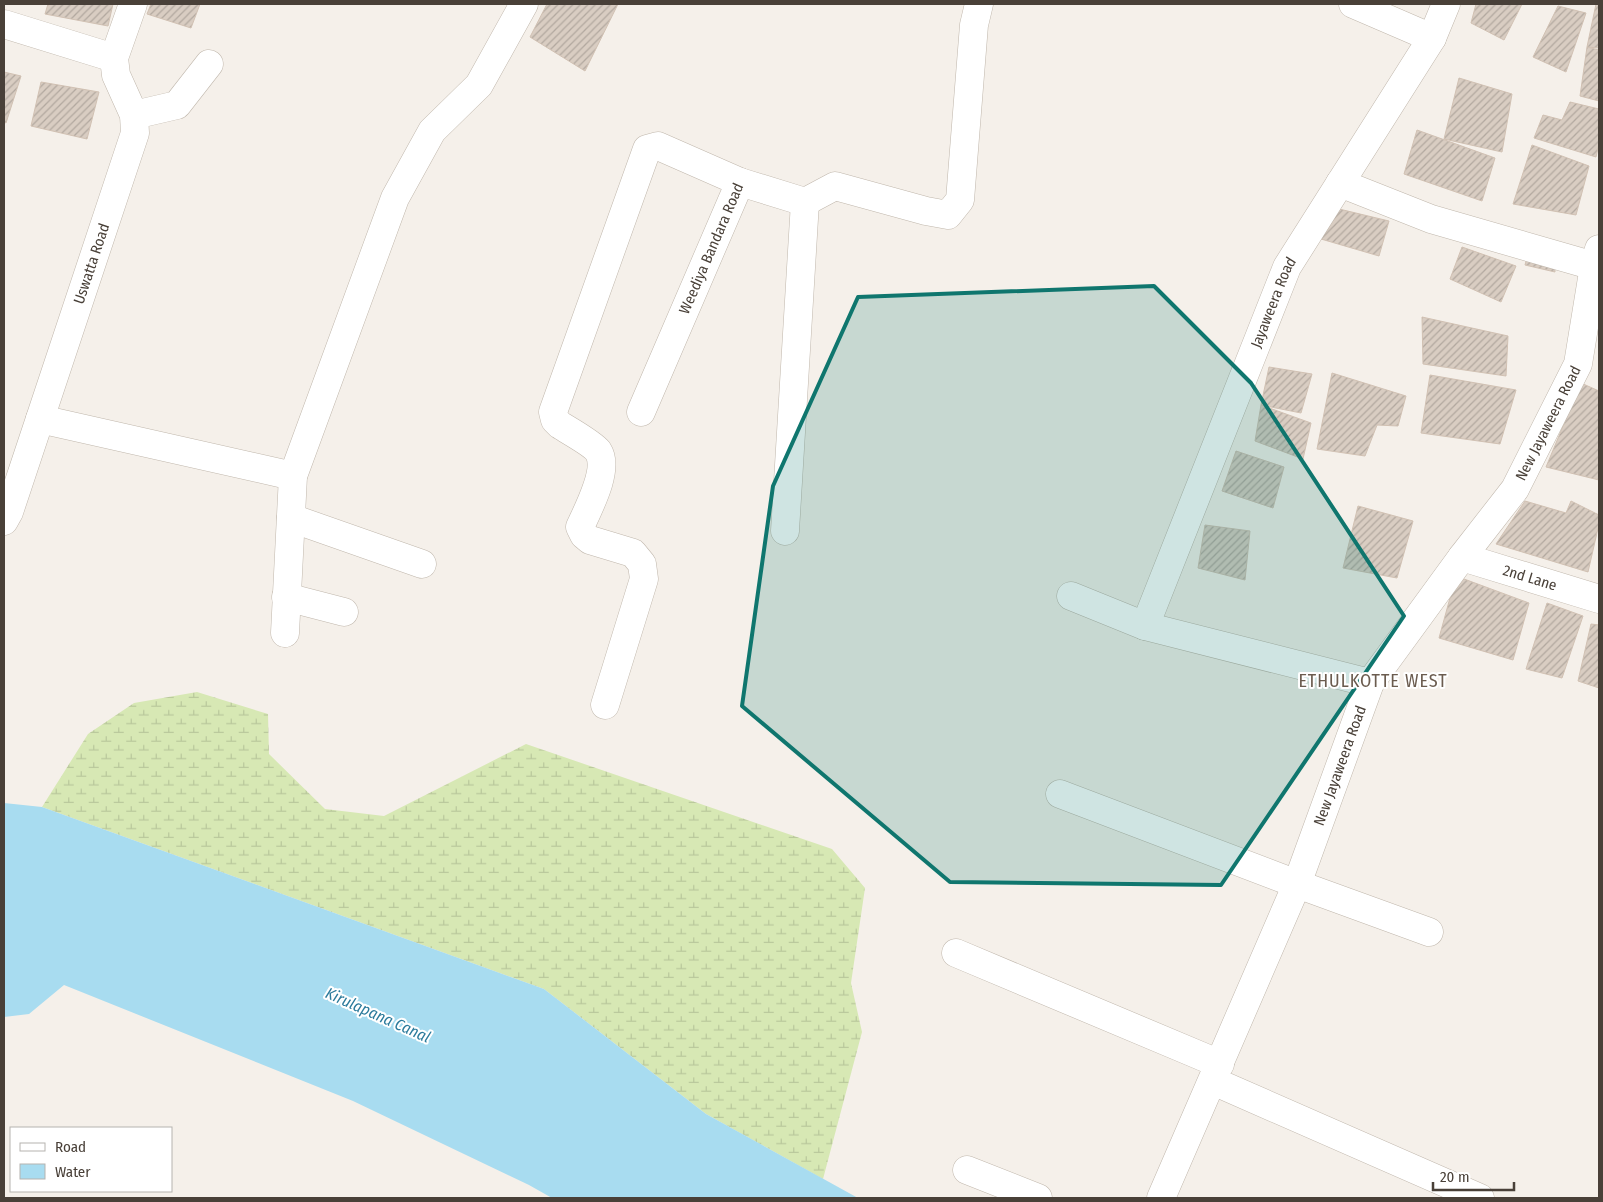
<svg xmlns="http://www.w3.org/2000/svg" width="1603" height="1202" viewBox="0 0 1603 1202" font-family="'Fira Sans Condensed',sans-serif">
  <defs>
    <pattern id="wetland-marsh" width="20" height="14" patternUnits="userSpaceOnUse" patternTransform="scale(1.25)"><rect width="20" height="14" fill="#d7e8b4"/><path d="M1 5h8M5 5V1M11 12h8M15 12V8" fill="none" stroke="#bac89c"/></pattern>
    <pattern id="building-hatch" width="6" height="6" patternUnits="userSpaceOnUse" patternTransform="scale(1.25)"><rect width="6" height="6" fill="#d9cdc2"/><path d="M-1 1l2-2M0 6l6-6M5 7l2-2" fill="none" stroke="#b2a89f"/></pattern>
  </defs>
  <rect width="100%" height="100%" fill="#f5f0ea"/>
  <polygon fill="url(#wetland-marsh)" points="197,692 268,714 269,754 325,809 384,816 526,744 832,849 865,888 851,983 862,1032 823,1179 706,1114 544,989 42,807 88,734 134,703"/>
  <polygon fill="#a8dcf0" points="4,803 42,807 544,989 706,1114 858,1198 552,1198 529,1185 353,1101 64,985 29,1014 4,1017"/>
  <g fill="url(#building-hatch)" stroke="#d1c1b3">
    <polygon points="48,4 113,4 108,26 45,14"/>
    <polygon points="151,4 200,4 191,28 147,14"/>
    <polygon points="547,4 618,4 585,71 530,37"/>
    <polygon points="1476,4 1522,4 1504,40 1471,23"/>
    <polygon points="1596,4 1599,4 1599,48 1587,47"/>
    <polygon points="1558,6 1586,13 1566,72 1533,57"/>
    <polygon points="1587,47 1599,50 1599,101 1580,96"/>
    <polygon points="4,72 21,76 6,123 4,122"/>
    <polygon points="1459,78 1512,94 1502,152 1444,139"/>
    <polygon points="41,82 99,92 87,139 31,126"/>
    <polygon points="1570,102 1599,109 1599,144 1596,157 1534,138 1543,115 1562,120"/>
    <polygon points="1417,130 1495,158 1482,201 1404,174"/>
    <polygon points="1532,145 1589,166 1576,215 1513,204"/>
    <polygon points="1335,208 1389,221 1379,256 1321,239"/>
    <polygon points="1462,247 1516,266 1501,302 1450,279"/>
    <polygon points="1528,254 1555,264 1555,272 1525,265"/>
    <polygon points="1422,317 1508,336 1506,376 1423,364"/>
    <polygon points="1269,367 1312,374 1301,413 1261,405"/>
    <polygon points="1332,373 1406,396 1398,426 1377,425 1365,456 1317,449"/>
    <polygon points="1430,375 1516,390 1500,444 1421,433"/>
    <polygon points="1581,383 1599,391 1599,480 1546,467"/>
    <polygon points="1261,405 1311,423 1303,459 1255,441"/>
    <polygon points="1236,451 1284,467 1273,508 1222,491"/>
    <polygon points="1525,501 1566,513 1571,501 1599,515 1599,524 1588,572 1496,544"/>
    <polygon points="1358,506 1413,521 1397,578 1343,568"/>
    <polygon points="1205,525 1250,531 1245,580 1198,568"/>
    <polygon points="1456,576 1529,603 1513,660 1439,638"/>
    <polygon points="1547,603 1583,616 1562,678 1526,669"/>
    <polygon points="1591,624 1599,625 1599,688 1578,681"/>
  </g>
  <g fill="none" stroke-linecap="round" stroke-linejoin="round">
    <g stroke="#c0b7ac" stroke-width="29">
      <g id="minor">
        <polyline points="1353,4 1432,38"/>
        <polyline points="4,24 114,58"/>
        <polyline points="134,115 177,105 209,64"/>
        <polyline points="1340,183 1431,219 1594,266"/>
        <path id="s1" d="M641,412L740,182L805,202L835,186L926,211L948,215L960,200L974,25L979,4"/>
        <polyline points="40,419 293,476"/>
        <polyline points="291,518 422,564"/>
        <path id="s2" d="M4,521L9,512L135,133L134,115L116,75L114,58L133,4"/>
        <polyline points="785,531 805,202"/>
        <path id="s3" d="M1462,557L1599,599"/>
        <polyline points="1071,596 1145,626 1370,683"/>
        <polyline points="286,597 344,612"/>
        <path id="s4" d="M1145,626L1287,267L1432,38L1446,4"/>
        <polyline points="285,633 293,476 395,198 432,131 479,85 524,4"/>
        <path d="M605,705L644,579L642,564L633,553L590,540L584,535L580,527C588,509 610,469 598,451C593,444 568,430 560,425L555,420L553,412L647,149L658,146L740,182"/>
        <polyline points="1060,794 1297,884 1429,932"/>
        <polyline points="956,953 1220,1064"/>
        <polyline points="1213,1081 1480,1198"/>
        <polyline points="967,1170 1038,1198"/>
        <path id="s5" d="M1161,1198L1297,884L1370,683L1462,557L1515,489L1578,364L1594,266L1599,249"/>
      </g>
    </g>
    <use href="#minor" stroke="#fff" stroke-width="28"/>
  </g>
  <path fill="#0f766e" fill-opacity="0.2" stroke="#0f766e" stroke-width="4" stroke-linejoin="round" d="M1154,286L1251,383L1404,616L1221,885L950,882L742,706L773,486L858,297Z"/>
  <g text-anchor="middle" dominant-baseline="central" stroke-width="4" stroke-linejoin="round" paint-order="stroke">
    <g font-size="15" fill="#494038" stroke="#fff">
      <text stroke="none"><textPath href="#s1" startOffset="178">Weediya Bandara Road</textPath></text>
      <text stroke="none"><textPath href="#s2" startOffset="272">Uswatta Road</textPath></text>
      <text stroke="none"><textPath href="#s4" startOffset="348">Jayaweera Road</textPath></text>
      <text stroke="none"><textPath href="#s5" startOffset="872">New Jayaweera Road</textPath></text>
      <text stroke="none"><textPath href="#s3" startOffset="71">2nd Lane</textPath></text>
      <text stroke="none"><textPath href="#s5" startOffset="468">New Jayaweera Road</textPath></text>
    </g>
    <g font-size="16" font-style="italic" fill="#2c7b9c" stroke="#fff">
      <text transform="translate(378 1015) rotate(24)">Kirulapana Canal</text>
    </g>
    <g font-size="18" letter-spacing="1" fill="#6b5c4f" stroke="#fff">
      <text x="1373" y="681">ETHULKOTTE WEST</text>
    </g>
  </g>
  <rect width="1603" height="1202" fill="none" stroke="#494038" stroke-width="10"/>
  <rect x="10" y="1127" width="162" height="65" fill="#ffffff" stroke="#b6b3af"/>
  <rect x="20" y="1143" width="25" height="8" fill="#ffffff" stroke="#b6b3af"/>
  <text x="55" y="1152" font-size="15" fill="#494038">Road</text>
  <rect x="20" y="1164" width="25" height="15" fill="#a8dcf0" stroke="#b6b3af"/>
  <text x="55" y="1177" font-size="15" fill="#494038">Water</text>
  <path d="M1433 1182v8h81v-8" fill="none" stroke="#494038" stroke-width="2.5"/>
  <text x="1440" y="1182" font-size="15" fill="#494038" stroke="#ffffff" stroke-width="4" paint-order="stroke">20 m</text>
</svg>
